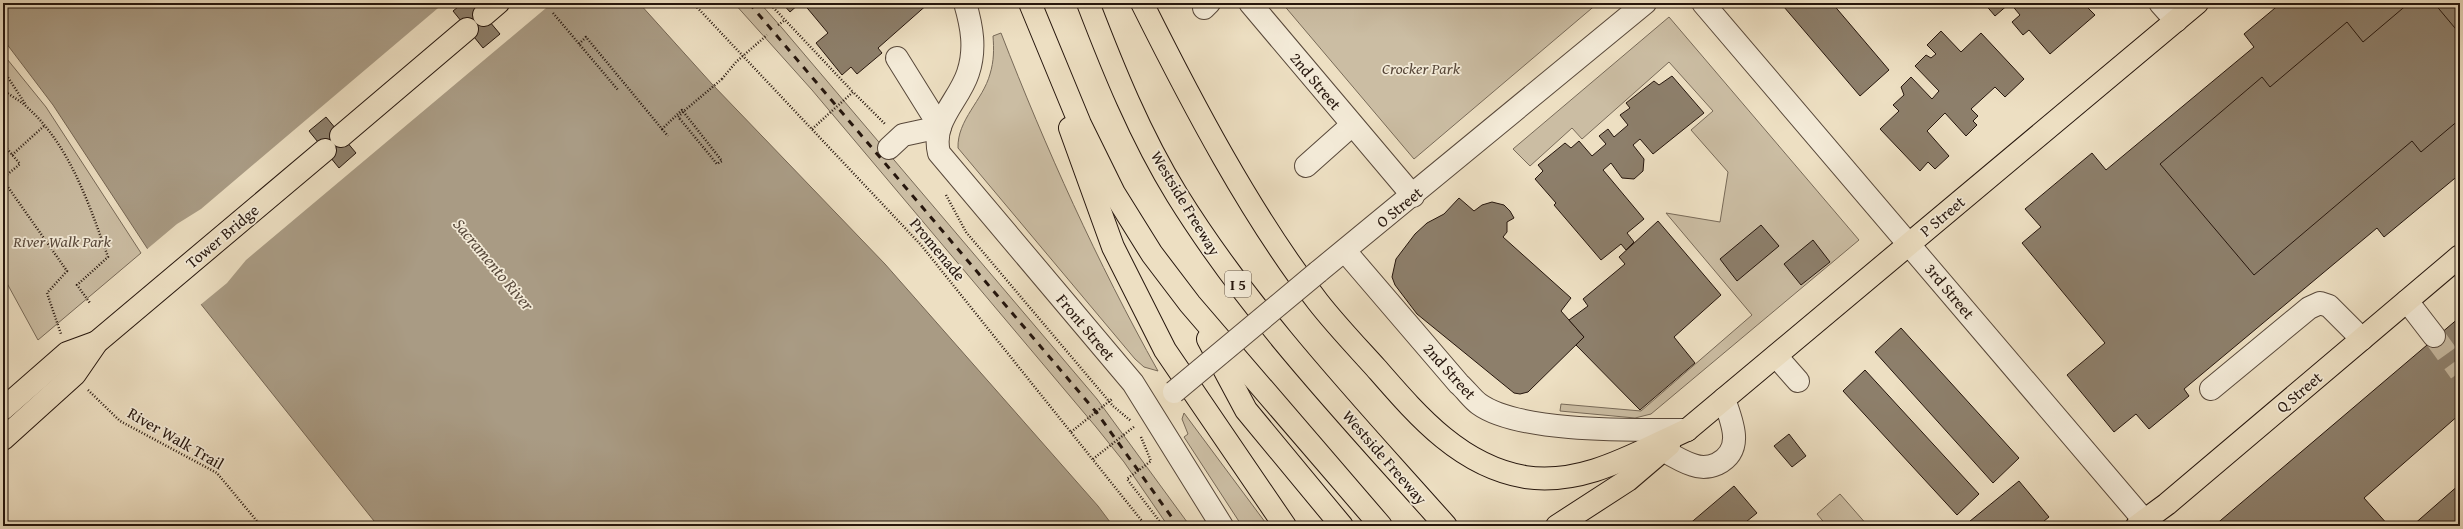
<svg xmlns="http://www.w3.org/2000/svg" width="2463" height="529" viewBox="0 0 2463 529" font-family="'Gentium Book Plus',serif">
  <rect width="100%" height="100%" fill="#eddfc2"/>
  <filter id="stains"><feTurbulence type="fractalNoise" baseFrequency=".005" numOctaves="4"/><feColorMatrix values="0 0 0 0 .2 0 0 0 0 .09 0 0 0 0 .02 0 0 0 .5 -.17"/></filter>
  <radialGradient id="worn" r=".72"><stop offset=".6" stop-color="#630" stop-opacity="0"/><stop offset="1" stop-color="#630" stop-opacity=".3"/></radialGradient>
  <g fill="#cbbda3" stroke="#786a58">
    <polygon points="734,3 760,3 782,28 1097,399 1190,526 1168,526 1124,462 1096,427 812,90"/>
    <polygon points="1282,3 1598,3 1414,159"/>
    <polygon points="1669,17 1859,240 1651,414 1635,418 1560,411 1561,404 1641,411 1752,315 1666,213 1720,222 1728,172 1691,130 1713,111 1669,62 1582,139 1572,128 1530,166 1513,149"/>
    <path d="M1001,33C1046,149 1097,262 1158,371L1144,367L1135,359L958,148C957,120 983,100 990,74C994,61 994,49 993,36Z"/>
    <polygon points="3,54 46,107 141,253 38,340 3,276"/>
    <polygon points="1184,413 1268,526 1242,526 1184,437 1188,434 1182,419"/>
    <polygon points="1840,494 1868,526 1827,526 1817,514"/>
  </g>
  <polygon fill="#a99b84" stroke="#756654" points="3,3 639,3 712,84 885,264 1098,506 1113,526 378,526 200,303 149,251 53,105 3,39"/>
  <polygon fill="#eddfc2" points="444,3 552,3 246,260 227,283 199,306 146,250 177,224 201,209"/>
  <g fill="#8d7f6b" stroke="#26160d">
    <polygon points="463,3 474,3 500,34 483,48 453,11"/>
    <polygon points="782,3 800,3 790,12"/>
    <polygon points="803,3 929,3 878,48 882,53 857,74 851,67 842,75 816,43 828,33"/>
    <polygon points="1789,3 1832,3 1889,70 1860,96 1784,7"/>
    <polygon points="1984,3 2010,3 1995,16"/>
    <polygon points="2010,3 2093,3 2088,8 2095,15 2050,54 2029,30 2023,35 2012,22 2020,15"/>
    <polygon points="2281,3 2460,3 2460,174 2384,237 2377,228 2184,389 2189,396 2149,429 2136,414 2114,432 2067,375 2105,343 2022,243 2041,227 2025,209 2092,153 2106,170 2254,47 2244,34"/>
    <polygon points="2409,3 2434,3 2460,34 2460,119 2421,152 2412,141 2254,275 2160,164 2262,77 2270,87 2347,22 2363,42"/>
    <polygon points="1941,31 1961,52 1981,33 2024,79 2005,97 1995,87 1971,109 1978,116 1973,121 1977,125 1966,136 1945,113 1927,131 1949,156 1935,169 1928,162 1920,171 1880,129 1899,111 1893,105 1904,95 1901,87 1911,77 1932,99 1939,91 1915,66 1926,55 1931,58 1936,54 1927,45"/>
    <polygon points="1672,76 1704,113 1653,154 1640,139 1633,145 1644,159 1643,171 1634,179 1622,178 1611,163 1603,170 1644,219 1627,233 1634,242 1626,250 1621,244 1601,260 1554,205 1556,203 1535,179 1543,171 1538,165 1565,143 1571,148 1579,141 1592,156 1606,144 1599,136 1608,129 1614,137 1628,125 1620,115 1630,108 1626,103 1654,81 1659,85"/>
    <polygon points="326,117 356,153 339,168 309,131"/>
    <polygon points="1459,198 1474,211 1482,205 1492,202 1504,205 1510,211 1514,218 1507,222 1507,232 1503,237 1571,298 1561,311 1584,337 1528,392 1520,394 1514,393 1417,314 1395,285 1392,277 1396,259 1415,234 1427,223 1444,214"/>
    <polygon points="1658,221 1721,295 1674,337 1695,363 1640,410 1576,345 1584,337 1569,320 1588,306 1583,299 1625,264 1619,257"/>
    <polygon points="1761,225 1779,246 1737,281 1720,259"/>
    <polygon points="1813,240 1830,262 1801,285 1784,264"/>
    <polygon points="2460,317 2460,414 2364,498 2389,526 2214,526"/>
    <polygon points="1901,328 2019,458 1993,483 1875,352"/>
    <polygon points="1865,370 1979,494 1957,515 1843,391"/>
    <polygon points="1789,434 1806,456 1792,467 1774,446"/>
    <polygon points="2019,481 2049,517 2038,526 1964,526"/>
    <polygon points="2460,484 2460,526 2412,526"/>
    <polygon points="1734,486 1757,513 1741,526 1687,526"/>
  </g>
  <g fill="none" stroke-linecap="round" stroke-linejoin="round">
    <polyline stroke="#c5b79e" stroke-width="22" stroke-dasharray="22 11" stroke-linecap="butt" points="2434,336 2460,372"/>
    <g stroke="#58483a" stroke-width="24">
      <g id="minor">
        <path d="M965,3C972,27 976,49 968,73C959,101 931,121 939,153L1133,383L1222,526"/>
        <polyline points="1250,3 1413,196"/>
        <polyline points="1703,3 2149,526"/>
        <polyline points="2160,3 2176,21"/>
        <polyline points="1204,8 1209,3"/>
        <polyline points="889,148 903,135 940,127 897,58"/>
        <polyline points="1306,166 1352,125"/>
        <path d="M1345,251L1459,384C1466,390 1472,399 1479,404C1519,433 1636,430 1687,430"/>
        <polyline points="1318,272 1645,3"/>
        <polyline points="2407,301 2434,336"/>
        <polyline points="1776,356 1798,381"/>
        <polyline points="2211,389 2309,308 2320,303 2329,306 2362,339"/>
        <path d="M1663,450C1673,456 1683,462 1693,465C1701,468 1710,467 1717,464C1745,450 1732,422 1724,399"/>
      </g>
    </g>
    <g stroke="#26160d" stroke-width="24">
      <g id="major">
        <polyline points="484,15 498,3"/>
        <polyline points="341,136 467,29"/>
        <polyline points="3,409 67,353 97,342"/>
        <polyline points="1687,430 2197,3"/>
        <polyline points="3,439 75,374 97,342 325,150"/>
        <polyline points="2137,526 2167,504 2460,256"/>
      </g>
    </g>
    <g stroke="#26160d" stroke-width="24">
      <g id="highway">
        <polyline points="1030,3 1080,124 1114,193 1152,254 1190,304 1381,526"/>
        <path d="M1088,3C1113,68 1140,135 1177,195C1252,316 1352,420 1446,526"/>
        <path d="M1142,3C1192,103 1250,214 1318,302C1336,325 1357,347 1376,368C1417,415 1460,466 1525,477C1583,486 1636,453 1687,430"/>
        <polyline points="1070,128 1113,247 1165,350 1285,526"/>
        <polyline points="1208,339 1246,410 1342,526"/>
        <polyline points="1557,526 1628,480 1669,445"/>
      </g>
    </g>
    <g stroke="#26160d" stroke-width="2.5" stroke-dasharray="1 2" stroke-linecap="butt">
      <polyline points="693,3 921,245 1146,526"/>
      <polyline points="769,3 853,92"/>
      <polyline points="553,13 618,90"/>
      <polyline points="778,25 785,20"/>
      <polyline points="579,44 586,37 662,129 682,110 722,161 717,164 680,119"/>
      <polyline points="3,70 26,105"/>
      <polyline points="722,79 736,62 767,35"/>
      <path d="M3,90C11,96 21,101 28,108C70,146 89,204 108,257L77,285L90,303"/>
      <polyline points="662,129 668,136"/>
      <polyline points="812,129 853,92 885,124"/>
      <polyline points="3,144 20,164 3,178"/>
      <polyline points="12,155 45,125"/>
      <polyline points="3,180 67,271 47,293 61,334"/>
      <polyline points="946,195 966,232 1113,406 1131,421"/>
      <polyline points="88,390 120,421 217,473 261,526"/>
      <polyline points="1071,432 1112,399"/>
      <polyline points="1141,437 1151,461 1127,479 1161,523 1157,526"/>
      <polyline points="1093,459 1135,426"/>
    </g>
    <use href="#minor" stroke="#f3ead7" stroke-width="22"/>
    <use href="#major" stroke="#eddfc2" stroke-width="22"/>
    <use href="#highway" stroke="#eddfc2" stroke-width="22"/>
    <polyline stroke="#26160d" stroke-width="3" stroke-dasharray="7 7" stroke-linecap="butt" points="749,3 1097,413 1178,526"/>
    <g stroke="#58483a" stroke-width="24" stroke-linecap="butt">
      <polyline id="minor-bridge" points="1174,392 1318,272"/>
    </g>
    <polyline stroke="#26160d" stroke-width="2.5" stroke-dasharray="1 2" stroke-linecap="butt" points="680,119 678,117 684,111 722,79"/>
    <use href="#minor-bridge" stroke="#f3ead7" stroke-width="22"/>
  </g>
  <g text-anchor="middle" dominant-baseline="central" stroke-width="3.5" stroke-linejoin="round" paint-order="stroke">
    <rect fill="#f3ead7" stroke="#64564a" stroke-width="1" x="1225" y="271" width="26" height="26" rx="3"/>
    <g font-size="15" font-weight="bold" fill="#26160d">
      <text x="1238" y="284">I 5</text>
    </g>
    <g font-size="16" font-style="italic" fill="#58483a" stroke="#f3ead7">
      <text x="1421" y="68">Crocker Park</text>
      <text x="62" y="241">River Walk Park</text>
    </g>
    <g font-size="16" fill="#26160d" stroke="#f3ead7">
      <text transform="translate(1316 81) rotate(50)">2nd Street</text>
      <text transform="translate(1186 203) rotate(59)">Westside Freeway</text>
      <text transform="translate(1399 207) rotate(-39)">O Street</text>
      <text transform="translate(1942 216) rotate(-40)">P Street</text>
      <text transform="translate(222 236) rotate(-40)">Tower Bridge</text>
      <text transform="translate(938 249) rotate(50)">Promenade</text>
      <text transform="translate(1950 291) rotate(50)">3rd Street</text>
      <text transform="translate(1086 327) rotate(50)">Front Street</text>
      <text transform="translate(1450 371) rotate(48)">2nd Street</text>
      <text transform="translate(2299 392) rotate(-40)">Q Street</text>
      <text transform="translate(176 438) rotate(30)">River Walk Trail</text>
      <text transform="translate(1385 457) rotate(49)">Westside Freeway</text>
    </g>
    <g font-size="17" font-style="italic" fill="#5a4b3d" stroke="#f3ead7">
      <text transform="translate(494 264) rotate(50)">Sacramento River</text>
    </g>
  </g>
  <rect width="2463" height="529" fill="none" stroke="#eddfc2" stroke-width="16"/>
  <rect x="4" y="4" width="2455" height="521" fill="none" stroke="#26160d" stroke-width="2"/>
  <rect x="8" y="8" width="2447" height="513" fill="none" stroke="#26160d"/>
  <rect width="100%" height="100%" filter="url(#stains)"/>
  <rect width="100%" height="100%" fill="url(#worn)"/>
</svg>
